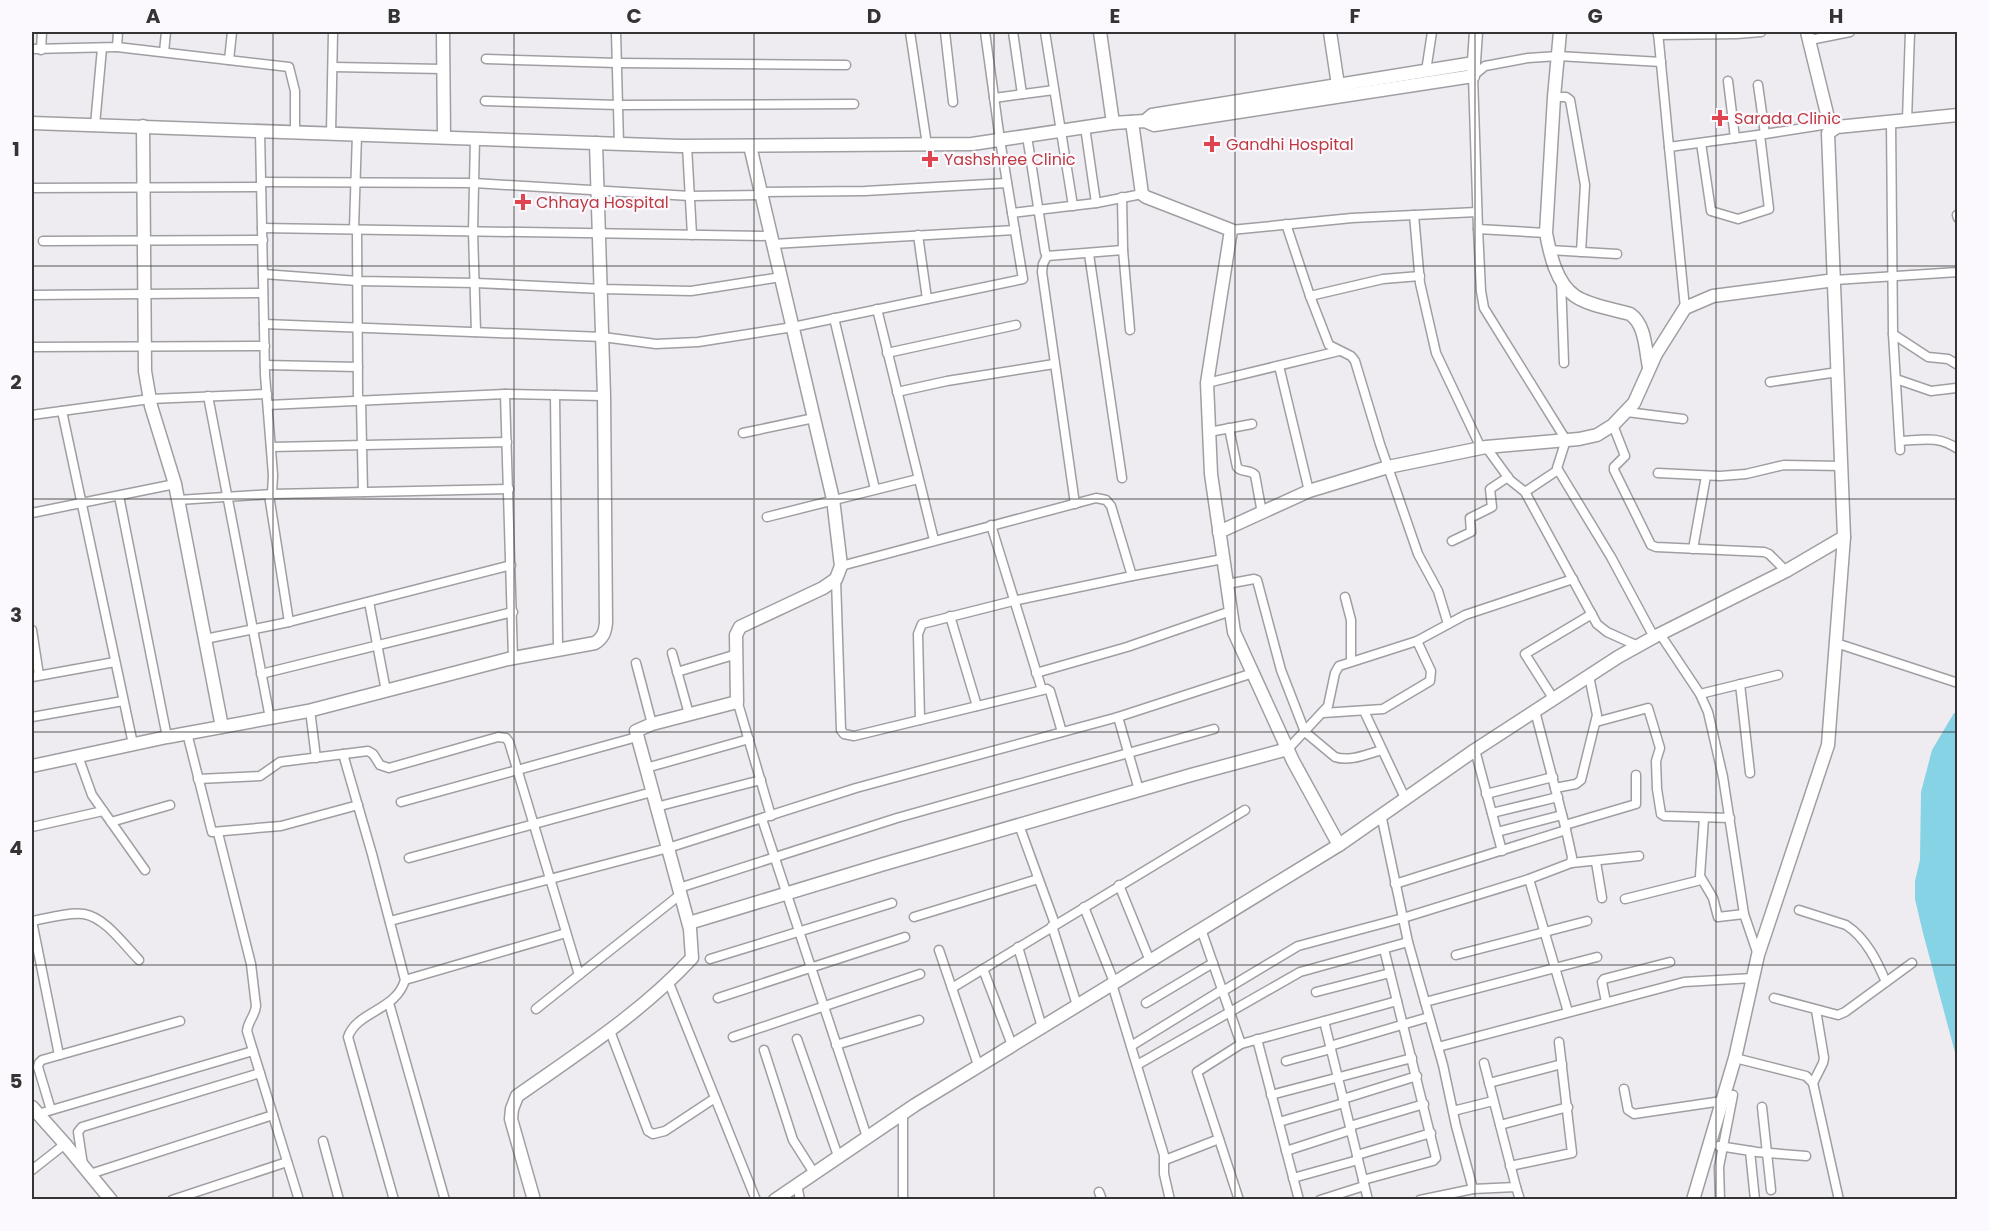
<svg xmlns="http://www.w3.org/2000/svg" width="1989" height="1231" viewBox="0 0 1989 1231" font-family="Poppins,sans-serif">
  <rect width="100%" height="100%" fill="#eeecf0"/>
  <polygon fill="#85d3e4" points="1954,713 1957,713 1957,1060 1923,933 1915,899 1915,881 1920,860 1921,792 1932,750"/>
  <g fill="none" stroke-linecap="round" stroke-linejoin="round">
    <g stroke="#a09ea2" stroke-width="11">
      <g id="street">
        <polyline points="616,32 619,144"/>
        <polyline points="910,32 927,145"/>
        <polyline points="945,32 953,102"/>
        <polyline points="1013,32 1022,94"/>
        <polyline points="1045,32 1073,206"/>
        <polyline points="1658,32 1669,147"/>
        <polyline points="1658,35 1737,34 1761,32"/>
        <polyline points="1810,40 1850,32"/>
        <polyline points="117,47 289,67 295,91 295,132"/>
        <polyline points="32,49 117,47 118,32"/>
        <polyline points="41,50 42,32"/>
        <polyline points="164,52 166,32"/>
        <polyline points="486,59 617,63 846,65"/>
        <polyline points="229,60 232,32"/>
        <polyline points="333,67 443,69"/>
        <polyline points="1426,71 1432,32"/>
        <polyline points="1728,81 1735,138"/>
        <polyline points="1758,85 1765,134"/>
        <polyline points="1554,97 1566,97 1570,100 1585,185 1581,252"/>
        <polyline points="994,98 1054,90"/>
        <polyline points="485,101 618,105 854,104"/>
        <polyline points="1907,120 1910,32"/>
        <polyline points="1891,121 1893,334 1900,450"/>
        <polyline points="95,125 102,48"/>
        <polyline points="1085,127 1096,203"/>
        <polyline points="260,131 265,375 273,475 272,494"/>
        <polyline points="331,133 333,32"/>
        <polyline points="1027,136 1045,252 1047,256 1123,250"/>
        <polyline points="475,138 473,231 476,332"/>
        <polyline points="1701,143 1711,211 1738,219 1769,209 1760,135"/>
        <polyline points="687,146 692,235"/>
        <polyline points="261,182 474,183 690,196 762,195"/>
        <polyline points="32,188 261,187"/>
        <polyline points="761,192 865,191 1007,183"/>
        <polyline points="1122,197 1123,250 1130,330"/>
        <polyline points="1012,213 1096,203 1142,194"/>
        <polyline points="1414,215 1420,283 1436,353 1481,448"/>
        <polyline points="1957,215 1958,218"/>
        <polyline points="1286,224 1310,296 1329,345 1351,356 1355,361 1380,444 1418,554 1438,591 1448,624"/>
        <polyline points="262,228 771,236"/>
        <polyline points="354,229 357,134"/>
        <polyline points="1478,229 1481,291 1484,308 1566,440 1557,468 1611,557 1654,637"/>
        <polyline points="357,230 358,401"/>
        <polyline points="1231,230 1352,218 1477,212"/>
        <polyline points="1546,233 1478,229 1473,76 1485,66 1528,58 1558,56 1661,62"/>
        <polyline points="918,235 927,299"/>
        <polyline points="43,241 263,240"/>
        <polyline points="773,244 1015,230"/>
        <polyline points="1549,250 1617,254"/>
        <polyline points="1089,254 1122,478"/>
        <polyline points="1047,256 1043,264 1042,272 1075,504"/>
        <polyline points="263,274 358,281 476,283 602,289 691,291 781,277"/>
        <polyline points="1561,280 1564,363"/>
        <polyline points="1835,280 1958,272"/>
        <polyline points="32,295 263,293"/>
        <polyline points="1310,296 1383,279 1420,276"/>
        <polyline points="1685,308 1669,147 1765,134 1829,124"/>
        <polyline points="877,309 934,540"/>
        <polyline points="834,318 875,489"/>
        <polyline points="264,324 603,337 656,344 698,342 793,327 1023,279 1000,140 985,32"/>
        <polyline points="1893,334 1928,357 1948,359 1958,365"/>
        <polyline points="32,347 265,346"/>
        <polyline points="887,353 1016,325"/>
        <polyline points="265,365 358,367"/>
        <polyline points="1279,366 1309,491"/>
        <polyline points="1896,379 1931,391 1956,388"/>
        <polyline points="1770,382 1838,372"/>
        <polyline points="1207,383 1339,351"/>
        <polyline points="897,392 947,381 1054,364"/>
        <polyline points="505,394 513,658"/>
        <polyline points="555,395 558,648"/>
        <polyline points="208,396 270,718"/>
        <polyline points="361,400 363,492"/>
        <polyline points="268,405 505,394 604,396"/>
        <polyline points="62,411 133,744"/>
        <polyline points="1627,412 1683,419"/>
        <polyline points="32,415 150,399 267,394"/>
        <polyline points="1613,425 1625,456 1614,467 1614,470 1651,545 1656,547 1764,552 1769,554 1786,571"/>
        <path d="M1229,428L1237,467C1241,473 1250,469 1255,475L1262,513"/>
        <polyline points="1209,432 1252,424"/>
        <polyline points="743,433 814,418"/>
        <path d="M1900,441C1923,440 1937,435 1958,449"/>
        <polyline points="271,447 507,442"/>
        <polyline points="1486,447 1510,480 1525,492 1597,624 1607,632 1638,646"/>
        <polyline points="1658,473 1720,476 1746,474 1784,465 1842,466"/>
        <polyline points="1525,492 1558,470"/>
        <polyline points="269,495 289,622"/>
        <polyline points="119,496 167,737"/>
        <polyline points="178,500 272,494 509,489"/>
        <polyline points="32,513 175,484"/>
        <polyline points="767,517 918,479"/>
        <polyline points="991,525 1042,690"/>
        <polyline points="1452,541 1471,532 1470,518 1492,507 1490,489 1508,477"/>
        <polyline points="1693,549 1706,476"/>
        <polyline points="841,566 1096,498 1106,500 1111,506 1132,576 1013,601 922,624 918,634 920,720"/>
        <polyline points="1132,576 1223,559"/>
        <polyline points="836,579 841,730 844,734 854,736 1047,689 1050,691 1062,732"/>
        <path d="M1227,584L1254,579L1257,580L1281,670L1305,732L1335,757C1350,762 1367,754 1382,750"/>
        <polyline points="1345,597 1351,620 1351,661"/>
        <polyline points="369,602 386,691"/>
        <polyline points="950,616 977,706"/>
        <polyline points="32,630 39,675"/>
        <polyline points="1660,634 1700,694 1708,712 1723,777 1744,914 1758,955"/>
        <polyline points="205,639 289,622 511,565"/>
        <polyline points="1836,643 1958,683"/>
        <polyline points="672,653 689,714"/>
        <polyline points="636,663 652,724"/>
        <polyline points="677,672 737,654"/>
        <polyline points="1036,673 1127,647 1231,611"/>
        <polyline points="261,674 513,612"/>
        <polyline points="32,677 115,662"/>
        <polyline points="1740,684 1750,773"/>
        <polyline points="1700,694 1778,675"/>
        <polyline points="1553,698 1525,654 1592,614"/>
        <polyline points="737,700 771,816"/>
        <polyline points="310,710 316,758"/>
        <polyline points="1364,711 1405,798"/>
        <polyline points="1323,713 1383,709 1430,681 1431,671 1417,641"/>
        <polyline points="32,717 123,701"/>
        <polyline points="1118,717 1139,790"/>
        <polyline points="1596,722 1648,708 1660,748 1656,761 1657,789 1661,814 1664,816 1730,818"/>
        <polyline points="187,733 212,832 281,826 358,805"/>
        <polyline points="1288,749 1328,706 1335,673 1339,666 1417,641 1465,615 1573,579"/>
        <polyline points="1475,750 1502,851"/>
        <path d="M343,754L372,854L405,980C396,1011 357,1011 348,1037L394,1200"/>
        <polyline points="78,756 92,795 145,870"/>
        <polyline points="646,768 749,739"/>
        <polyline points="198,779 260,776 280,762 368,751 373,754 380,765 389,768 498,737 506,738 509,742 579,975"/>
        <polyline points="1555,788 1576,784 1581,780 1597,715 1589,676"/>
        <polyline points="1486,794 1553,777"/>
        <polyline points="401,802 637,737"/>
        <polyline points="656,807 761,780"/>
        <polyline points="1492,813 1558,797"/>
        <polyline points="1381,814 1408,942 1443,1065 1456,1126 1473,1189 1516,1187 1520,1200"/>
        <polyline points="1704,818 1700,876 1713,898 1718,917 1744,914"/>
        <polyline points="762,819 867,1137"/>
        <polyline points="111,822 170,805"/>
        <polyline points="1019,825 1055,924"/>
        <polyline points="1565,825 1636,804 1636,775"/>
        <polyline points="32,827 103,811"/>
        <polyline points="1497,832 1562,815"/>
        <path d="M218,833L251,964L256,1006C255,1016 248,1021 247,1031L299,1200"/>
        <polyline points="409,858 652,792"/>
        <polyline points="1596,862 1602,898"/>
        <polyline points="1571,863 1639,856"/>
        <polyline points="1529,879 1568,1012"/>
        <polyline points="1395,884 1566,830"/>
        <polyline points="1119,885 1150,961"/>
        <polyline points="679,888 897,818 1214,729"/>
        <polyline points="1625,899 1701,880"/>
        <polyline points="1084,907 1114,982"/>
        <path d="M1799,910L1846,925C1866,938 1877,961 1886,982"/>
        <polyline points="914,917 1038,879"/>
        <polyline points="32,921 59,1055"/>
        <path d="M32,921C48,918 68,912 84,914C106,918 124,945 139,960"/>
        <polyline points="390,921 668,848 856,788 1118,717 1253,673"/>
        <polyline points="1052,926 1077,1005"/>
        <polyline points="1201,929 1241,1044 1197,1072 1239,1200"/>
        <polyline points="1018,947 1042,1027"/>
        <polyline points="939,950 978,1065"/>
        <polyline points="1456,955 1587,921"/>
        <polyline points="710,959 892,903"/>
        <polyline points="983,969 1012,1045"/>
        <polyline points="405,980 566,933"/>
        <polyline points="669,983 756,1200"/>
        <polyline points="1112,984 1164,1155 1164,1174 1170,1200"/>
        <polyline points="952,988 1245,810"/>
        <polyline points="1223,991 1298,946 1403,918 1529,879 1571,863 1572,857 1566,830 1535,711"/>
        <polyline points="1316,992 1390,973"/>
        <polyline points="718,998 905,937"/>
        <polyline points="1774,998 1838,1015 1845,1012 1912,963"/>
        <polyline points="1425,1002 1597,957"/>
        <polyline points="1606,1002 1602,982 1604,979 1670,962"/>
        <polyline points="389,1003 445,1200"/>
        <polyline points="1146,1003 1213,963"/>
        <polyline points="536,1009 681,894"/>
        <polyline points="1324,1021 1368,1200"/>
        <polyline points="610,1031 648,1131 653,1134 665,1131 715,1098"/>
        <polyline points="733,1037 920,974"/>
        <polyline points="797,1039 838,1156"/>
        <polyline points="1257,1039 1299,1200"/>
        <polyline points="1241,1044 1397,1001"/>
        <polyline points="836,1045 919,1020"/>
        <polyline points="1131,1046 1222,990"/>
        <polyline points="1330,1046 1429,1017"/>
        <polyline points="1438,1047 1684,982 1753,978"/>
        <polyline points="764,1050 793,1140 814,1173"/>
        <polyline points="1735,1058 1806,1076 1813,1083 1839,1200"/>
        <polyline points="1286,1061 1331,1049"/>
        <polyline points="1484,1063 1516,1187"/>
        <polyline points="1137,1065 1300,972 1408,942"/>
        <polyline points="1489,1083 1562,1064"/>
        <polyline points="1813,1083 1823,1063 1824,1058 1816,1010"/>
        <polyline points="1624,1089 1628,1110 1634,1114 1722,1101"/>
        <polyline points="1271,1095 1412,1058"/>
        <polyline points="1343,1099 1417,1076"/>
        <polyline points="1762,1107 1771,1190"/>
        <polyline points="51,1110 38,1067 39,1063 42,1060 180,1021"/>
        <polyline points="1453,1111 1493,1101"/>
        <polyline points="38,1114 253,1051"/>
        <polyline points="1279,1122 1344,1103"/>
        <polyline points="1500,1125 1568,1107"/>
        <polyline points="1350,1126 1424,1104"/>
        <polyline points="323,1141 339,1200"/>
        <polyline points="1719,1146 1757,1152 1806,1156"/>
        <polyline points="1286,1151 1351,1130"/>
        <polyline points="1750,1151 1755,1200"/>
        <polyline points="1357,1155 1431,1133"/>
        <polyline points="1165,1160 1219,1139"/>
        <polyline points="83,1165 78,1132 82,1127 260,1073"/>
        <polyline points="1510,1166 1572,1153 1559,1042"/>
        <polyline points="32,1170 65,1144"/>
        <polyline points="90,1174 273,1115"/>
        <polyline points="1293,1178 1358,1160"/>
        <polyline points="1363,1180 1433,1161 1436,1158 1384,949"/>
        <polyline points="797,1184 800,1200"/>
        <polyline points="1099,1192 1102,1200"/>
        <polyline points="172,1200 287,1162"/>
        <polyline points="903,1200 903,1112"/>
        <polyline points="1320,1200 1364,1186"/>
        <polyline points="1420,1200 1473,1189"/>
        <polyline points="1720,1200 1719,1167 1733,1095"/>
      </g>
    </g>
    <g stroke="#a09ea2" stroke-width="15">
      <g id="secondary">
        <polyline points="443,32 444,137"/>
        <polyline points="1100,32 1113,123"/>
        <polyline points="1330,32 1338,85"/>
        <path d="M1560,32L1554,97L1546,233C1550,254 1556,283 1575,296C1590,306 1613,309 1630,314C1646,325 1645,349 1649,367"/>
        <polyline points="1807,32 1831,130"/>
        <polyline points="1145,121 1152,115 1474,63"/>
        <polyline points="1132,122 1142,194 1146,197 1231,230 1207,383 1211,474 1234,632 1293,761 1339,845"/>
        <polyline points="32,123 680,146 972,144 1113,123 1145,121 1154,125 1473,76 1476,32"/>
        <polyline points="143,126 145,371 151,406 175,484 222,727"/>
        <polyline points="1219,532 1309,491 1388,467 1486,447 1579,439 1597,435 1613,425 1634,403 1656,354 1685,308 1713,296 1835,280"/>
        <path d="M32,766L167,737L308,711L508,659L595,643C603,638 605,632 606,623L604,396L596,143"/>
        <polyline points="689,923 884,864 1191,775 1288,749"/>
        <polyline points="32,1107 65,1144 111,1200"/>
        <path d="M534,1200L511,1119L512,1109L517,1096C578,1053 641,1013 692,958L690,929L636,731L652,724L737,702L736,635L740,627L823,588L836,579L841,566L833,499L750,146"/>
        <polyline points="775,1200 915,1105 1339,845 1475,750 1618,657 1654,637 1786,571 1844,537 1828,133 1837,127 1958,115"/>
        <polyline points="1693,1200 1735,1058 1758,955 1828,745 1844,537"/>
      </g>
    </g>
    <use href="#street" stroke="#fff" stroke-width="8"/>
    <use href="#secondary" stroke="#fff" stroke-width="12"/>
  </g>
  <path fill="none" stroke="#353435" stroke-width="1.5" stroke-opacity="0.55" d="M273,32V1200M514,32V1200M754,32V1200M994,32V1200M1235,32V1200M1475,32V1200M1716,32V1200M32,266H1958M32,499H1958M32,732H1958M32,965H1958"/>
  <g fill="#e0444e" stroke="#fbf9fe" stroke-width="2">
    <path d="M1717 109h6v6h6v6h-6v6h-6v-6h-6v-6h6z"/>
    <path d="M1209 135h6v6h6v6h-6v6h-6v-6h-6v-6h6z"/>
    <path d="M927 150h6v6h6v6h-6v6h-6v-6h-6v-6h6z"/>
    <path d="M520 193h6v6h6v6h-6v6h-6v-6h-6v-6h6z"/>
  </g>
  <g text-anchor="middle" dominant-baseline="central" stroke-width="4.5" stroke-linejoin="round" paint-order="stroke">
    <g font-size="16" fill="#be3a42" stroke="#fbf9fe" text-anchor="start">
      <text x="1734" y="118">Sarada Clinic</text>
      <text x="1226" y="144">Gandhi Hospital</text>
      <text x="944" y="159">Yashshree Clinic</text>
      <text x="536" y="202">Chhaya Hospital</text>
    </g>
  </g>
  <rect width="1989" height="1231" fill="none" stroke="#fbf9fe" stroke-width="66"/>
  <rect x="33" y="33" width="1923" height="1165" fill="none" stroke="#353435" stroke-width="2"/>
  <g font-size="20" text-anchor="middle" font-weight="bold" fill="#353435">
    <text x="153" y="23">A</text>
    <text x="394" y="23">B</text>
    <text x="634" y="23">C</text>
    <text x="874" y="23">D</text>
    <text x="1115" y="23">E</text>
    <text x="1355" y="23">F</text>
    <text x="1595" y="23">G</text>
    <text x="1836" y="23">H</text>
    <text x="16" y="156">1</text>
    <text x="16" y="389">2</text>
    <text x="16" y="622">3</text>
    <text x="16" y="855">4</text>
    <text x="16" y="1088">5</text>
  </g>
</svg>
